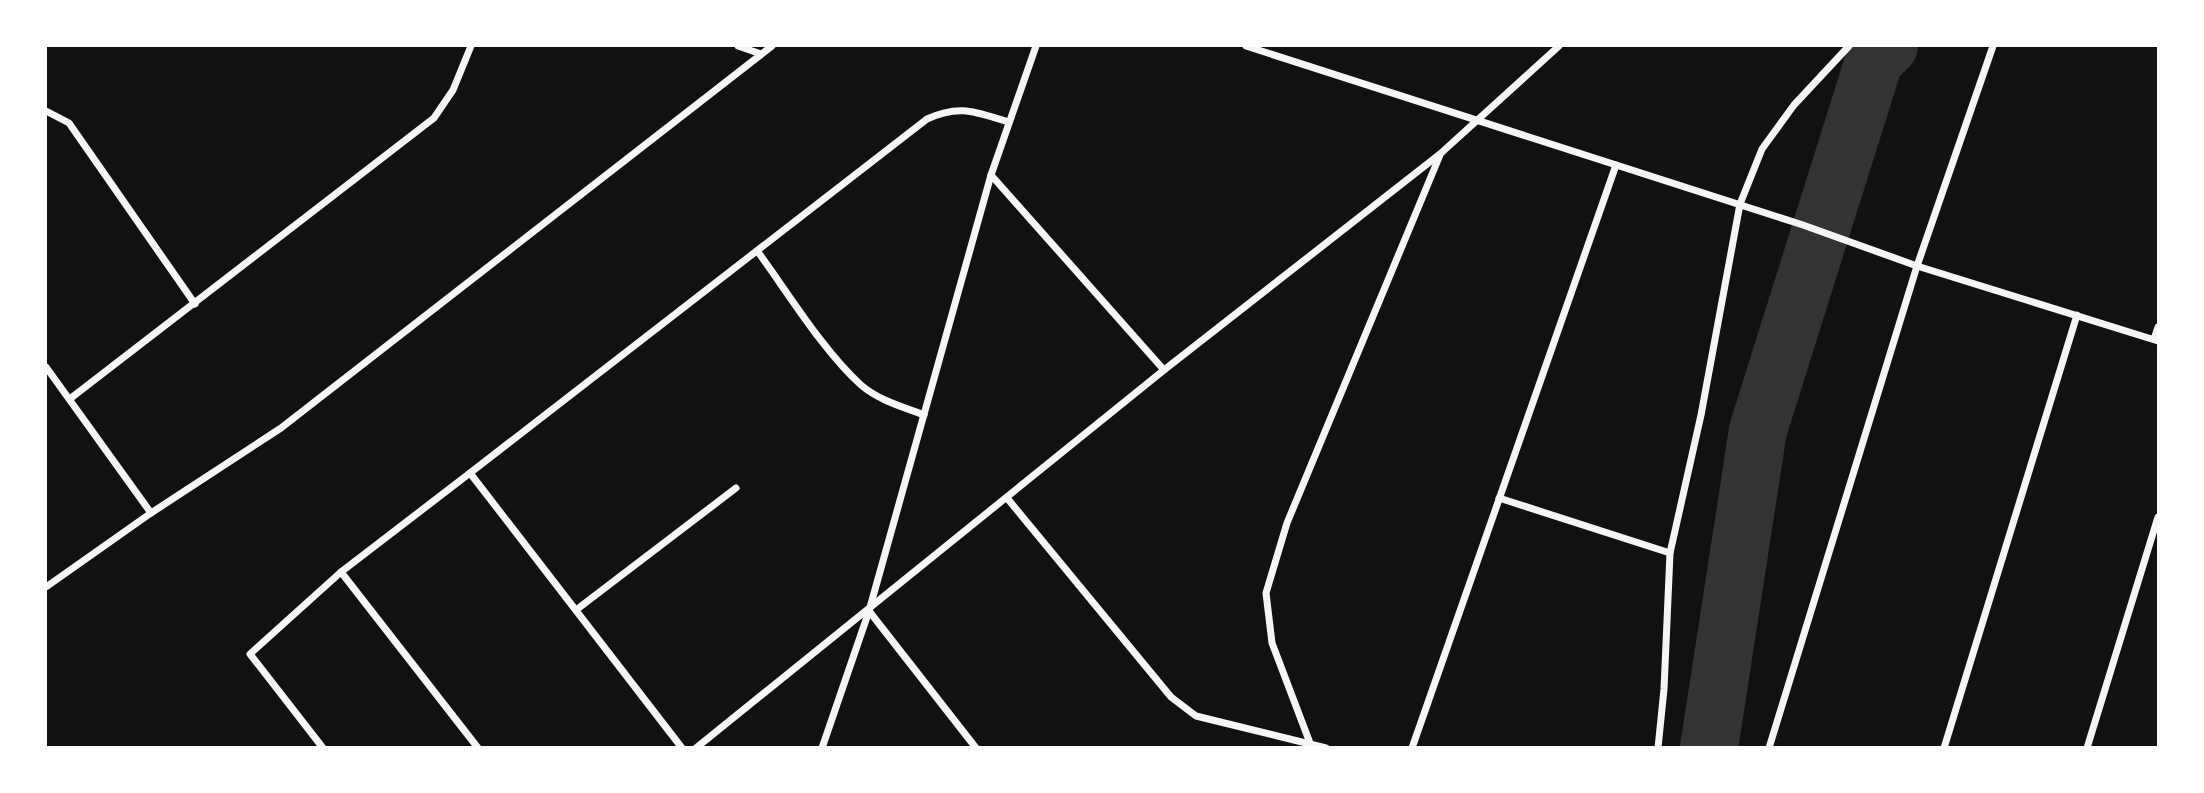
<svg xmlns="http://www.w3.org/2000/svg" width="2204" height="793" viewBox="0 0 2204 793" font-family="Helvetica,sans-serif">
  <rect width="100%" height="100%" fill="#111"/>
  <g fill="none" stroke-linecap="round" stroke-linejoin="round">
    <polyline stroke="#333" stroke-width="58" points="1709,748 1758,430 1874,61 1889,46"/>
    <g stroke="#f5f5f5" stroke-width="7">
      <polyline points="738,46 761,54"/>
      <polyline points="1246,46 1803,225 1917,266 2158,341"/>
      <polyline points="46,111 69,123 195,304"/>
      <polyline points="991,175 1164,370"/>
      <path d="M758,252C788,293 824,352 861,385C878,400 903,407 924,415"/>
      <polyline points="2154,339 2158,327"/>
      <polyline points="46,367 151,513"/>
      <polyline points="71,398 434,118 453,90 471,46"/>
      <polyline points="1007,498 1171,697 1196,716 1326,748"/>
      <polyline points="1499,498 1670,553"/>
      <polyline points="341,572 478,748"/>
      <polyline points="46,587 151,513 281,428 772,46"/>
      <polyline points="576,610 736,488"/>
      <polyline points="869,611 976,748"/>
      <polyline points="1310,743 1272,643 1266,593 1287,523 1440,155"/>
      <polyline points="323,748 250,654 341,572 470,473"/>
      <path d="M682,748L470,473L927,119C960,104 975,112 1009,122"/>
      <polyline points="696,748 1164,370 1440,154 1559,46"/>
      <polyline points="822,748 869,611 991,175 1036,46"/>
      <polyline points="1412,748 1616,165"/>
      <polyline points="1658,748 1664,689 1670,553 1701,415 1740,204 1762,149 1794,105 1849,46"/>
      <polyline points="1769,748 1917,266 1993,46"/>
      <polyline points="1944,748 2077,315"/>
      <polyline points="2087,748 2158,517"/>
    </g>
  </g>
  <rect width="2204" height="793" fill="none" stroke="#ffffff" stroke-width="94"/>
</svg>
